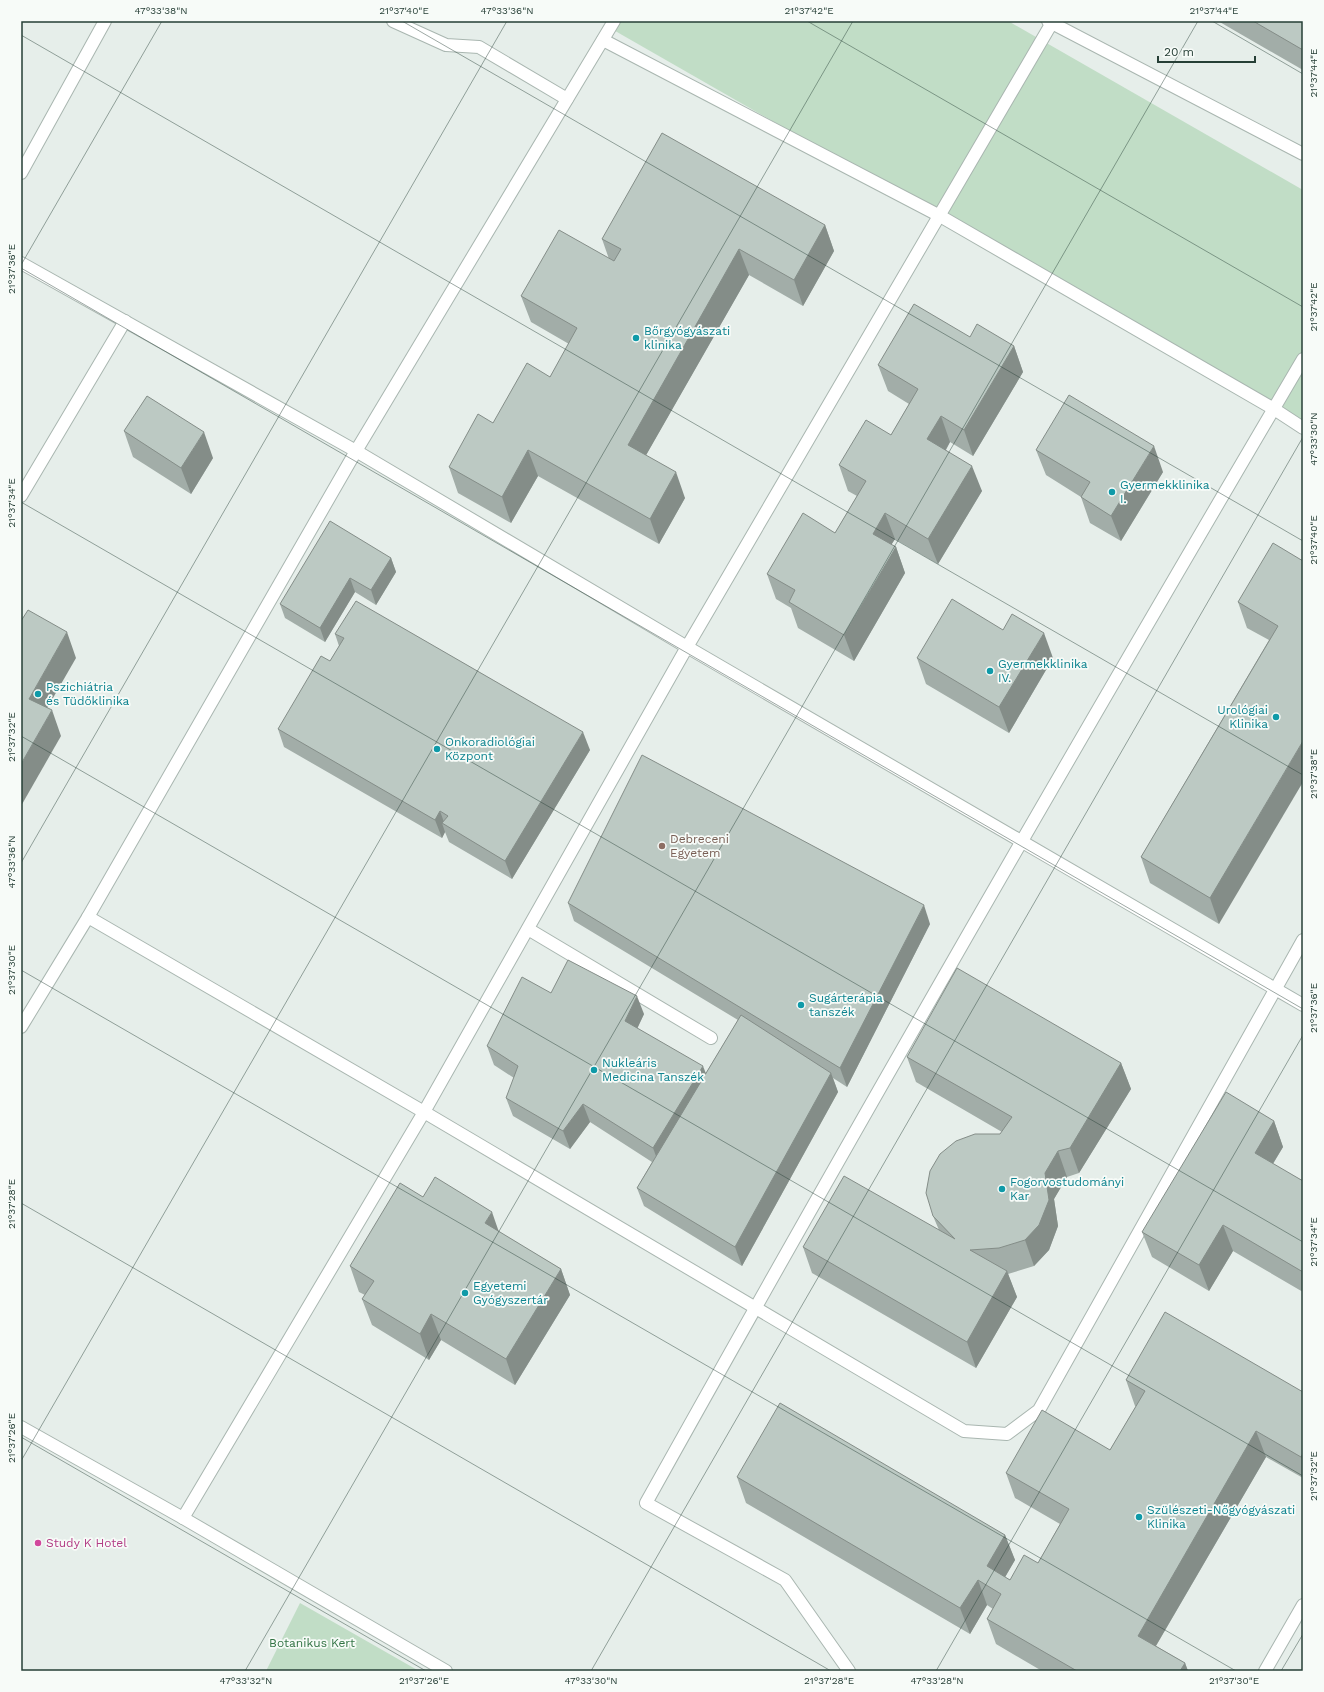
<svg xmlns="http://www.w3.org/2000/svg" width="1324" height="1692" viewBox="0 0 1324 1692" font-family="'Work Sans',sans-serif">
  <rect width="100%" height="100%" fill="#e6eeea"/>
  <g fill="#c1ddc6">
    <polygon points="614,21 1008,21 1303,190 1303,425 610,28"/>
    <polygon points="300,1603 419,1671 266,1671"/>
  </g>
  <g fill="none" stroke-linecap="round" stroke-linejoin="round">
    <g stroke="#a9b6b0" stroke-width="14">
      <g id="minor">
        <polyline points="393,21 446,45 479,47 567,99"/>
        <polyline points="1048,21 1303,154"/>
        <polyline points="603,40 940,216 1274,409 1303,428"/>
        <polyline points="21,173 105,21"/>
        <polyline points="21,263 356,451 687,647 1303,1005"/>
        <polyline points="21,496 125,321"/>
        <polyline points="88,917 424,1112 964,1431 1007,1434 1039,1410 1303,940"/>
        <polyline points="528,929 711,1038"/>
        <polyline points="21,1027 88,917 356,451 614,21"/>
        <polyline points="21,1427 183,1518 446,1671"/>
        <polyline points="183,1518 424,1112 687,647 1053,21"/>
        <path d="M849,1671L785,1580L646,1503C860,1119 1080,738 1303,359"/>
        <polyline points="1265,1671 1303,1605"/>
      </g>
    </g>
    <use href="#minor" stroke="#fff" stroke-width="12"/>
  </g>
  <g fill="#a2ada8">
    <polygon points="1218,21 1303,21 1303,70"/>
    <polygon points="825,225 834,251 803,306 749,275 646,455 685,498 659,544 538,476 511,523 458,493 449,467 493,423 550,377 569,344 531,322 521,296 609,259 602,239"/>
    <polygon points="970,337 1014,346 1023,372 973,456 950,442 946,450 982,491 938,564 895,539 891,545 896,547 905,573 854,661 798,628 791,608 776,599 767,574 835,533 857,496 848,491 839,465 891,435 909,404 888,391 878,365"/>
    <polygon points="124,431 213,458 191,494 133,457"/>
    <polygon points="1036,450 1163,472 1121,541 1090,523 1081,497 1046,475"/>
    <polygon points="391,558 396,572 376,605 355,592 325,642 285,618 280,604"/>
    <polygon points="1303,561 1219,924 1150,883 1141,857 1269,640 1247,628 1238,602"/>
    <polygon points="1003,630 1053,658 1009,733 926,684 917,658"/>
    <polygon points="335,634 590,750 512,879 449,842 445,832 442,838 284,747 278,729 330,661 339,646"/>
    <polygon points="568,903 930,924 847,1087 833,1078 838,1092 742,1266 644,1206 637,1188 652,1162 590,1122 570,1149 513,1116 506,1098 514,1078 494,1065 487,1046 551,993 644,1014 637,1028 706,1073 738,1020 574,921"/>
    <polygon points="907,1057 1121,1063 1131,1089 1079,1173 1067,1177 1054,1199 1058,1226 1049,1250 1034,1266 1008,1274 1017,1297 976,1368 812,1273 803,1247 939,1230 933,1216 1002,1132 916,1082"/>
    <polygon points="1274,1121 1283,1147 1273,1164 1303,1181 1303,1292 1233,1251 1209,1291 1152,1257 1142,1232"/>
    <polygon points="423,1197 499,1232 561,1269 570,1295 515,1385 441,1340 429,1360 372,1325 362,1299 365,1295 359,1292 350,1266"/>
    <polygon points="1126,1380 1303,1392 1303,1478 1266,1457 1156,1646 1185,1663 1188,1671 1042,1671 996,1644 987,1619 993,1609 987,1605 970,1634 746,1503 737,1477 1005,1535 1015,1560 1005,1577 1010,1580 1038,1563 1060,1524 1015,1498 1006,1473 1110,1450 1136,1406 1135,1406"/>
  </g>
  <g fill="#848d88">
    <polygon points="825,225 834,251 803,306 794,280"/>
    <polygon points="739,249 749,275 637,471 628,445"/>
    <polygon points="1014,346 1023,372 973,456 964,430"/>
    <polygon points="941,416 950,442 937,465 927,439"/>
    <polygon points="204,432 213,458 191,494 181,468"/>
    <polygon points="1154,446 1163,472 1121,541 1111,516"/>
    <polygon points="528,450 538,476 511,523 502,497"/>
    <polygon points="972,466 982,491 938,564 928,539"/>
    <polygon points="676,472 685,498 659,544 650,519"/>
    <polygon points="885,513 895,539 882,559 873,534"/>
    <polygon points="896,547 905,573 854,661 844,635"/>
    <polygon points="391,558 396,572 376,605 371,590"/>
    <polygon points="350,578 355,592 325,642 320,628"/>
    <polygon points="67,632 76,658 38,724 29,699"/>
    <polygon points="1044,633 1053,658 1009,733 999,707"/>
    <polygon points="52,710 61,736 21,806 21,764"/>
    <polygon points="583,732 590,750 512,879 505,861"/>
    <polygon points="1303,741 1303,782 1219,924 1210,898"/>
    <polygon points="440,811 445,825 442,823 445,832 442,838 435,820"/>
    <polygon points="924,905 930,924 847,1087 840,1068"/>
    <polygon points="637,996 644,1014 632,1040 625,1021"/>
    <polygon points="1121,1063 1131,1089 1079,1173 1070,1148"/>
    <polygon points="703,1066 710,1084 660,1167 653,1148"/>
    <polygon points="831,1073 838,1092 742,1266 735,1247"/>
    <polygon points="583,1104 590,1122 570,1149 563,1131"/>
    <polygon points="1274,1121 1283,1147 1264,1178 1255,1153"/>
    <polygon points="1058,1151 1067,1177 1054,1199 1058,1226 1049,1250 1034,1266 1025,1240 1045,1173"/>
    <polygon points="492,1212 501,1238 485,1223"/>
    <polygon points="1223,1225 1233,1251 1209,1291 1199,1265"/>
    <polygon points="561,1269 570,1295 515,1385 506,1359"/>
    <polygon points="1007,1271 1017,1297 976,1368 967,1342"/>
    <polygon points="431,1314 441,1340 429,1360 420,1334"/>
    <polygon points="1256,1431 1266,1457 1147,1661 1138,1636"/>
    <polygon points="1303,1453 1303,1463 1301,1457"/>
    <polygon points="1005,1535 1015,1560 997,1591 987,1566"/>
    <polygon points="978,1580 987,1605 970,1634 960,1608"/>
    <polygon points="1185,1663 1188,1671 1180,1671"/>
  </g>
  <g fill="#bcc9c3" stroke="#848d88">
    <polygon points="1253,21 1303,21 1303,50"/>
    <polygon points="662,133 825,225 794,280 739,249 628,445 676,472 650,519 528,450 502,497 449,467 478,414 493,423 527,363 550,377 577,328 521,296 559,230 614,261 621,249 602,239"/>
    <polygon points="914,304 970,337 977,324 1014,346 964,430 941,416 927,439 972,466 928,539 885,513 873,534 896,547 844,635 789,602 795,590 767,574 803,513 835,533 866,481 839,465 866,420 891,435 918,389 878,365"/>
    <polygon points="1069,395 1154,446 1111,516 1081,497 1090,482 1036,450"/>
    <polygon points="147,396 204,432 181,468 124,431"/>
    <polygon points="330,521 391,558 371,590 350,578 320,628 280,604"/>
    <polygon points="1273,543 1303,561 1303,741 1210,898 1141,857 1278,626 1238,602"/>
    <polygon points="952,599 1003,630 1012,614 1044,633 999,707 917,658"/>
    <polygon points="356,601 583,732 505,861 442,823 448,816 440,811 435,820 278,729 321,656 330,661 344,638 335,634"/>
    <polygon points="28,610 67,632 29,699 52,710 21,764 21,621"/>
    <polygon points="642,755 924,905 840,1068 568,903"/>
    <polygon points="568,960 637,996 625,1021 703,1066 653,1148 583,1104 563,1131 506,1098 518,1066 487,1046 522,977 551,993"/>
    <polygon points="957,968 1121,1063 1070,1148 1058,1151 1045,1173 1049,1200 1039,1225 1025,1240 999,1248 970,1250 1007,1271 967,1342 803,1247 844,1176 955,1239 933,1216 926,1193 930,1171 940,1154 956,1141 975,1134 1000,1134 1012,1117 907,1057"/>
    <polygon points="741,1015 831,1073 735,1247 637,1188"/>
    <polygon points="1226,1092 1274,1121 1255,1153 1303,1181 1303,1272 1223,1225 1199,1265 1142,1232"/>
    <polygon points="435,1177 492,1212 485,1223 561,1269 506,1359 431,1314 420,1334 362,1299 374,1281 350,1266 400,1183 423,1197"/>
    <polygon points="1165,1312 1303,1392 1303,1453 1301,1457 1256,1431 1138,1636 1185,1663 1180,1671 1077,1671 987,1619 1001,1594 978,1580 960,1608 737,1477 780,1403 1005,1535 987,1566 1010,1580 1024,1555 1038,1563 1069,1509 1006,1473 1042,1410 1110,1450 1145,1391 1126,1380"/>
  </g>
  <path fill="none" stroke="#263f36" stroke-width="1" stroke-opacity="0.45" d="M402,21L1303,541M807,21L1303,307M1212,21L1303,74M21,35L1303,775M21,265L162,21M21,268L1303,1009M21,502L1303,1242M21,736L1303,1476M21,863L507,21M21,970L1236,1671M21,1203L831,1671M21,1437L426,1671M21,1461L853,21M245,1671L1198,21M591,1671L1303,437M936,1671L1303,1035M1281,1671L1303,1634"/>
  <g fill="#0f9aa8" stroke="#f7fbf8" stroke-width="1.5">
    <circle cx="636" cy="338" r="4"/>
    <circle cx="1112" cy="492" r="4"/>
    <circle cx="990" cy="671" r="4"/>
    <circle cx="38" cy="694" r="4"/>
    <circle cx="1276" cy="717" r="4"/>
    <circle cx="437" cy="749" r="4"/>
    <circle cx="801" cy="1005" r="4"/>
    <circle cx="594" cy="1070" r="4"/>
    <circle cx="1002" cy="1189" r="4"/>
    <circle cx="465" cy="1293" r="4"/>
    <circle cx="1139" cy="1517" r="4"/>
  </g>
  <circle fill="#8d6e63" stroke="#f7fbf8" stroke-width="1.5" cx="662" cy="846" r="4"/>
  <circle fill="#d1479c" stroke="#f7fbf8" stroke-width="1.5" cx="38" cy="1543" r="4"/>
  <g text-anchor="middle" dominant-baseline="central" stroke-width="3.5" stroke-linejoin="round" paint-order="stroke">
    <g font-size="12" fill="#0d838f" stroke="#f7fbf8" text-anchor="start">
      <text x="644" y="331">Bőrgyógyászati<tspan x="644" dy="14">klinika</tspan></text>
      <text x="1120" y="485">Gyermekklinika<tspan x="1120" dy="14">I.</tspan></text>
      <text x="998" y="664">Gyermekklinika<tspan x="998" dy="14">IV.</tspan></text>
      <text x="46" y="687">Pszichiátria<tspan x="46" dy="14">és Tüdőklinika</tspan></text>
      <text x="1268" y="710" text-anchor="end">Urológiai<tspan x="1268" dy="14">Klinika</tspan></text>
      <text x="445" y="742">Onkoradiológiai<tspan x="445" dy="14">Központ</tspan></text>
      <text x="809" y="998">Sugárterápia<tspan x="809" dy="14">tanszék</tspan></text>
      <text x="602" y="1063">Nukleáris<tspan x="602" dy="14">Medicina Tanszék</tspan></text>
      <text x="1010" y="1182">Fogorvostudományi<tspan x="1010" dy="14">Kar</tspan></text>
      <text x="473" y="1286">Egyetemi<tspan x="473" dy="14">Gyógyszertár</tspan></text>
      <text x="1147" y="1510">Szülészeti-Nőgyógyászati<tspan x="1147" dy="14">Klinika</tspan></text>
    </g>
    <g font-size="12" fill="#785e54" stroke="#f7fbf8" text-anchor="start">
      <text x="670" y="839">Debreceni<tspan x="670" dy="14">Egyetem</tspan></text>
    </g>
    <g font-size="12" fill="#b23c85" stroke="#f7fbf8" text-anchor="start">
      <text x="46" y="1543">Study K Hotel</text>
    </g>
    <g font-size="12" fill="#337445" stroke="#f7fbf8">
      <text x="312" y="1643">Botanikus Kert</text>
    </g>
  </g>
  <rect width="1324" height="1692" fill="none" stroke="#f7fbf8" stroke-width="44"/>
  <path d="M1158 56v6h97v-6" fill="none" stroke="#263f36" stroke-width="2"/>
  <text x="1164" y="56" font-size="12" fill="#263f36" stroke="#f7fbf8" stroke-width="3" paint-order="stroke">20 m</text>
  <rect x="22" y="22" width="1280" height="1648" fill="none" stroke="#263f36" stroke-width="1.5"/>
  <g font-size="10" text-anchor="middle" fill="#263f36">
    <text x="161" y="14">47°33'38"N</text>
    <text x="404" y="14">21°37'40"E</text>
    <text x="507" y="14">47°33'36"N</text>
    <text x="809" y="14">21°37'42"E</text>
    <text x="1214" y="14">21°37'44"E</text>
    <text transform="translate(1313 73) rotate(-90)" y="4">21°37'44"E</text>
    <text transform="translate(11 269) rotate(-90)" y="4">21°37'36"E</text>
    <text transform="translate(1313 307) rotate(-90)" y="4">21°37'42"E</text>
    <text transform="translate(1313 439) rotate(-90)" y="4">47°33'30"N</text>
    <text transform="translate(11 503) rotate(-90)" y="4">21°37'34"E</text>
    <text transform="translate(1313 540) rotate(-90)" y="4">21°37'40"E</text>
    <text transform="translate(11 737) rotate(-90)" y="4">21°37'32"E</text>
    <text transform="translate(1313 774) rotate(-90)" y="4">21°37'38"E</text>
    <text transform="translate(11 862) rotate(-90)" y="4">47°33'36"N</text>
    <text transform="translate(11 970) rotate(-90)" y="4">21°37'30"E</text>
    <text transform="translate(1313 1008) rotate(-90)" y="4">21°37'36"E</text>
    <text transform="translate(11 1204) rotate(-90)" y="4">21°37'28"E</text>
    <text transform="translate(1313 1242) rotate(-90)" y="4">21°37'34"E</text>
    <text transform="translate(11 1438) rotate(-90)" y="4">21°37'26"E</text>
    <text transform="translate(1313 1476) rotate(-90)" y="4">21°37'32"E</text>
    <text x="246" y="1684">47°33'32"N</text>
    <text x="424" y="1684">21°37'26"E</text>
    <text x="591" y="1684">47°33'30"N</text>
    <text x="829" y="1684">21°37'28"E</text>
    <text x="937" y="1684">47°33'28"N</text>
    <text x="1234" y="1684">21°37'30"E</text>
  </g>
</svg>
